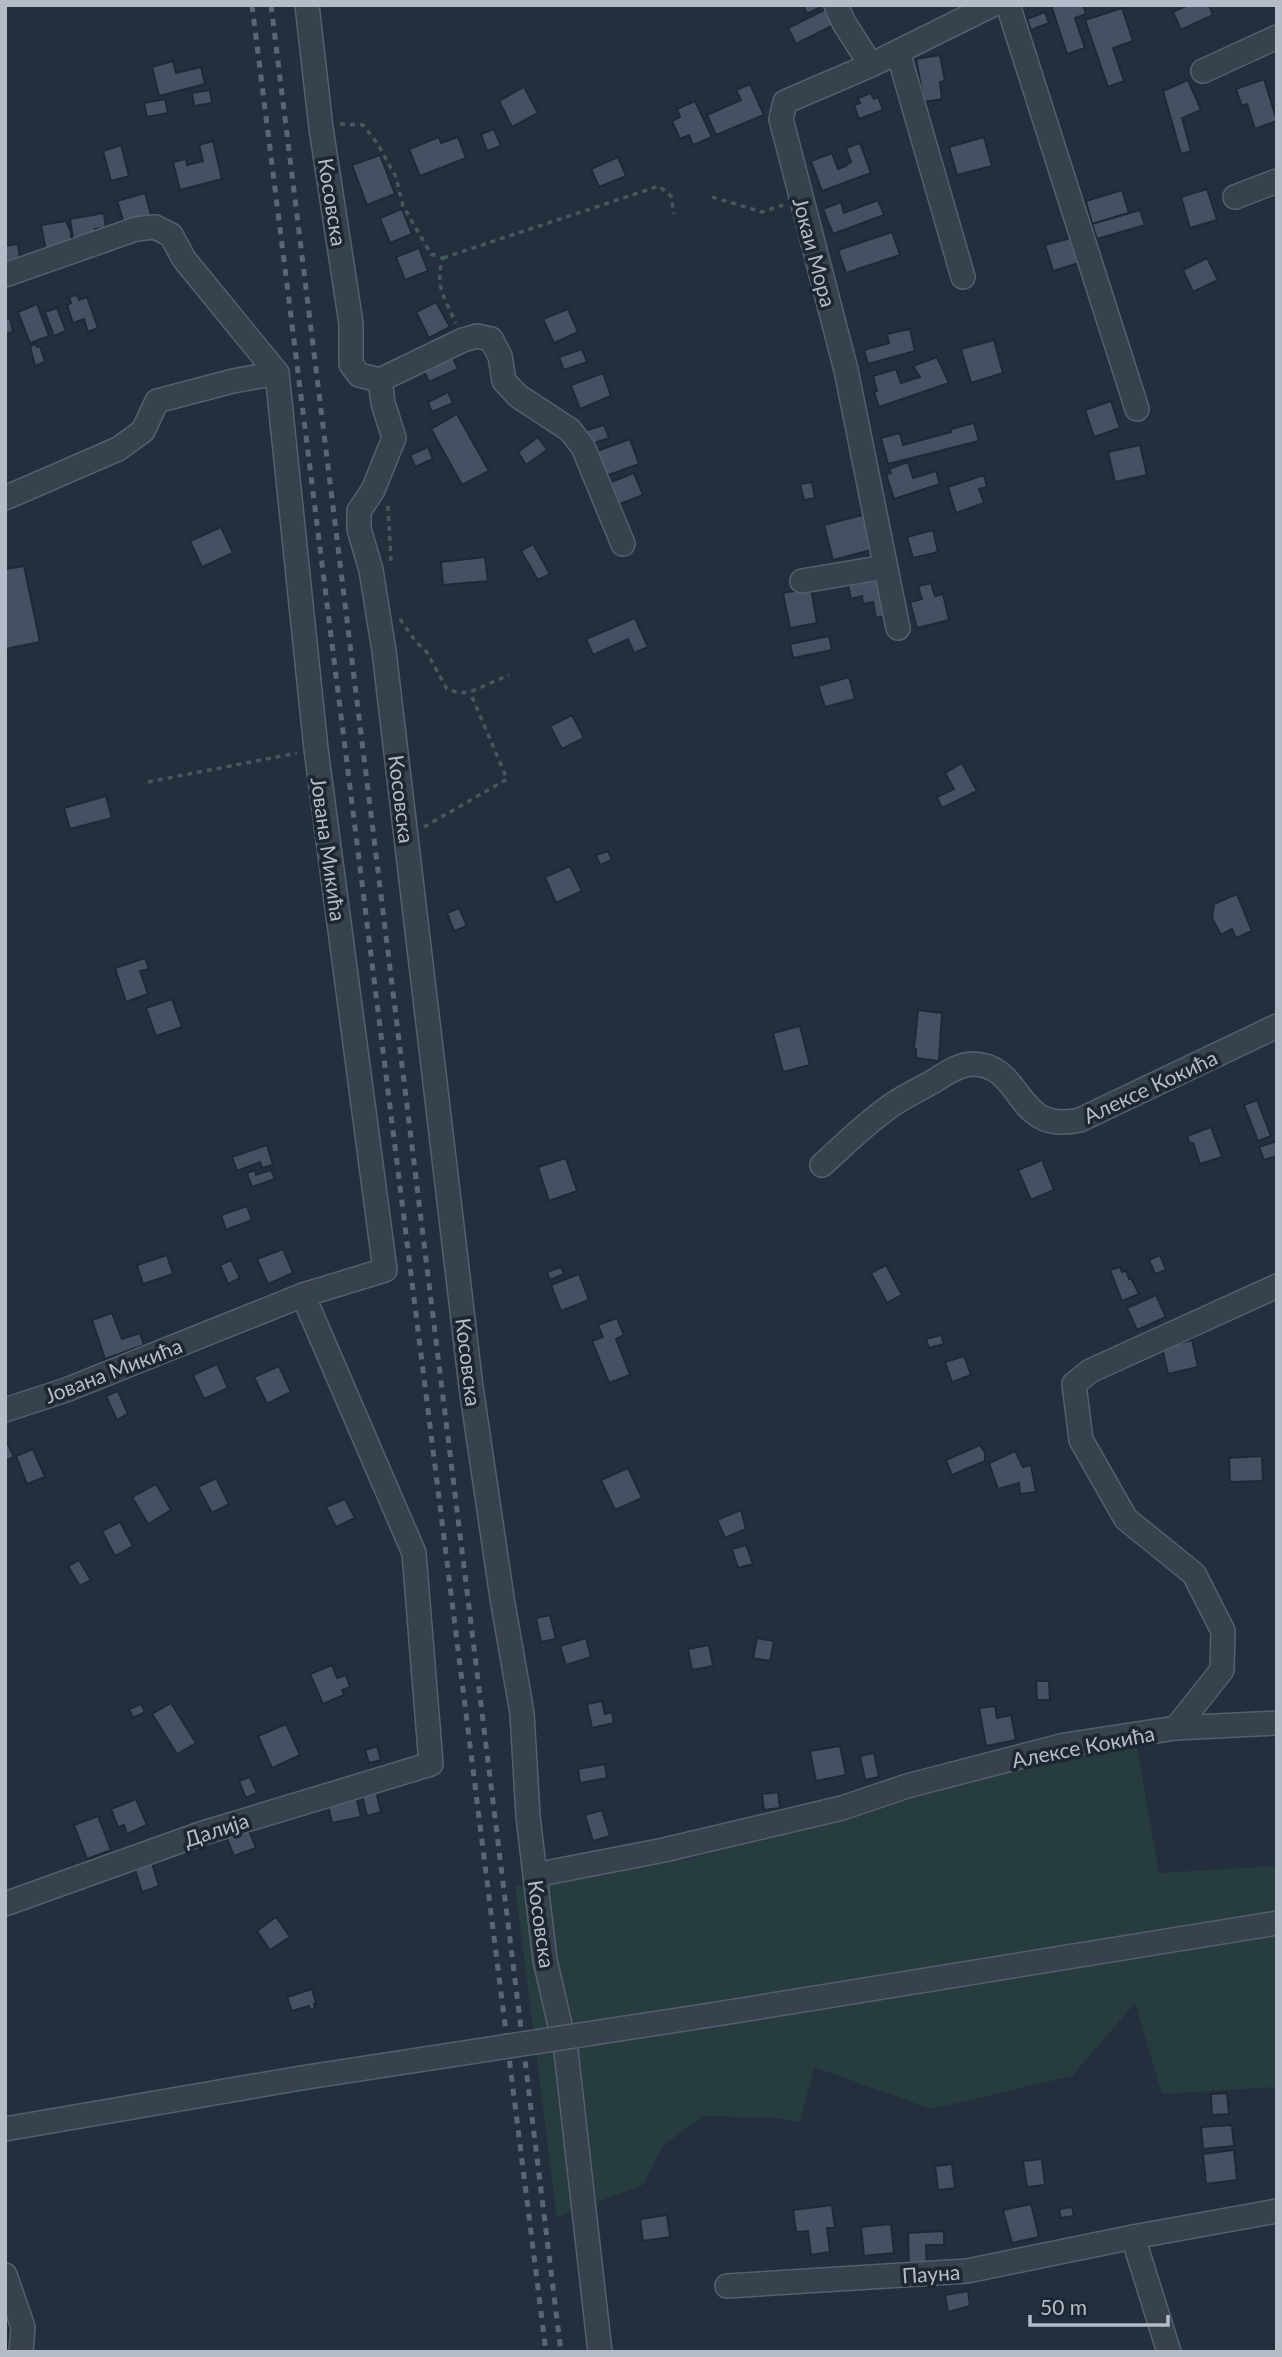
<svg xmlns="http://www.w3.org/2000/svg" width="1282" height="2357" viewBox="0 0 1282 2357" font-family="Lato,sans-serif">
  <rect width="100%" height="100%" fill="#242f3e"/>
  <polygon fill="#263c3f" points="1136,1742 1159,1873 1277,1866 1277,2087 1162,2094 1135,2003 1072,2076 931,2109 814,2067 800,2122 775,2118 704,2116 662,2146 643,2185 557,2217 515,1886 694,1858 950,1780"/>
  <g fill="#455162" stroke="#1f2835" stroke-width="2">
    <polygon points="803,5 825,5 807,14"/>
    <polygon points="1051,5 1083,5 1086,14 1075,18 1085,48 1067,54"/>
    <polygon points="1188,5 1209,5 1213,15 1181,30 1173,12"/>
    <polygon points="832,6 840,22 796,44 788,28"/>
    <polygon points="1122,8 1133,41 1113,48 1124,81 1108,87 1085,20"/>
    <polygon points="1045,12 1049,23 1031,30 1027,19"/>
    <polygon points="940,55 945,81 940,82 942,99 924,102 916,59"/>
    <polygon points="173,61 176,73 201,67 205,84 159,96 152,67"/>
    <polygon points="1264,79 1277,121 1255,129 1247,104 1242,106 1236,89"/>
    <polygon points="1188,80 1201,110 1182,118 1191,151 1181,154 1163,91"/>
    <polygon points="750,84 764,115 716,135 707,115 741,100 736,90"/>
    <polygon points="524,87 538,113 512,127 499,101"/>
    <polygon points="210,90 212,103 194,106 192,93"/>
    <polygon points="871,93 874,99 878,97 883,110 859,119 854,105 860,103 858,98"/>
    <polygon points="165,99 168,113 147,117 144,103"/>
    <polygon points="695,101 712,137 693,145 689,135 680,139 672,121 680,117 677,109"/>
    <polygon points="494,129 501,146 487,151 481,134"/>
    <polygon points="439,137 441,143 458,137 466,158 420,176 409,149"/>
    <polygon points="984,137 992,166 957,175 949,147"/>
    <polygon points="213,141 222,179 180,190 173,162 186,159 187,165 203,161 199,145"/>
    <polygon points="860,143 871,173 822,191 811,161 832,153 838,169 846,166 845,165 851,162 846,148"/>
    <polygon points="121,145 129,176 111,181 103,151"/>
    <polygon points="380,155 395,194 367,205 352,165"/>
    <polygon points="618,157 626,176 599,187 591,169"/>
    <polygon points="1207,189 1217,220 1190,228 1181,197"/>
    <polygon points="1122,190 1129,213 1092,224 1086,201"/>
    <polygon points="145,193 152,218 125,226 117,201"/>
    <polygon points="878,200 884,215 833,234 823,209 841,202 844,213"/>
    <polygon points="402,209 412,234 390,243 380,218"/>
    <polygon points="1140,210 1145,225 1097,239 1092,224"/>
    <polygon points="104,213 106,228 95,229 97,240 74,244 70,219"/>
    <polygon points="66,221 71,232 71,245 46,251 41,225"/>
    <polygon points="892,232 900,255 846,273 838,250"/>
    <polygon points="1071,238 1079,263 1053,271 1045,245"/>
    <polygon points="18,244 21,267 5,270 5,246"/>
    <polygon points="419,248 428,271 405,280 396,257"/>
    <polygon points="1207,258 1218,280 1193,292 1183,270"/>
    <polygon points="77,295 79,300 87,297 98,328 88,332 84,319 73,323 67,305 71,303 69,297"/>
    <polygon points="436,302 450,327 429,338 416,312"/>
    <polygon points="37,304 49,336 30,343 18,312"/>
    <polygon points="57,308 66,331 54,336 45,312"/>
    <polygon points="568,309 578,332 554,343 543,319"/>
    <polygon points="10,318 13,332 5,334 5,319"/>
    <polygon points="910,329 915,351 868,364 864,350 889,343 887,334"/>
    <polygon points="994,340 1003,373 971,383 961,349"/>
    <polygon points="36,344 37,347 40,346 45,362 35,366 30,346"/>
    <polygon points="582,349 587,362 564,370 559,357"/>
    <polygon points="450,351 458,369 429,382 421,364"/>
    <polygon points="937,357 949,383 879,407 874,392 877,391 873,376 896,369 901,383 920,377 913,366"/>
    <polygon points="603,373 611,396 580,409 571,385"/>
    <polygon points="448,392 453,403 432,412 428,402"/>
    <polygon points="1111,401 1120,428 1094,437 1085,410"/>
    <polygon points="457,414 489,471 462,485 431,429"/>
    <polygon points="974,423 979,441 888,464 881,438 900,433 903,445 951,432 951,429"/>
    <polygon points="604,425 609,438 589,445 584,431"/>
    <polygon points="538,437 547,450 526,465 518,452"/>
    <polygon points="630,439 639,464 606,476 597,451"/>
    <polygon points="1140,445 1147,475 1115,482 1108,452"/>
    <polygon points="428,447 433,459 415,467 410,455"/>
    <polygon points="908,462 913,478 936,471 940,484 894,499 886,474 891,473 889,469"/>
    <polygon points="634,473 643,495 615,506 606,484"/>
    <polygon points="984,475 987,487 979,489 984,503 956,513 948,487"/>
    <polygon points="812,482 815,498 804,500 800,484"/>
    <polygon points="866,514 875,549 833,560 824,525"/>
    <polygon points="221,527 233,553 202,567 190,541"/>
    <polygon points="933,530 938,552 913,558 907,537"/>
    <polygon points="533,544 550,574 538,580 521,551"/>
    <polygon points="485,557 488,581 443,585 441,562"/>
    <polygon points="24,566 40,642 5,649 5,569"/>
    <polygon points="883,568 893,614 876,618 873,602 863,604 862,596 851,599 847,581"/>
    <polygon points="931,583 935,596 943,594 949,620 917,628 910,602 922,599 918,586"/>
    <polygon points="811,588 817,623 790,628 783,593"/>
    <polygon points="635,618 648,647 634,653 628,639 593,655 586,639"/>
    <polygon points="829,636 832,650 793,658 790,644"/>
    <polygon points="849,677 855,699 825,707 818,686"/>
    <polygon points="572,715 584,738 562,749 550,726"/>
    <polygon points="962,763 977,791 942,808 937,797 954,789 945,773"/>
    <polygon points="106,796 112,818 70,829 64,808"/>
    <polygon points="608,851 612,860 600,865 596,855"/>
    <polygon points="570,866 582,891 556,903 545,877"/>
    <polygon points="1237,894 1252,931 1236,938 1232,929 1221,935 1212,918 1214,904"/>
    <polygon points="459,908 467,926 454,931 447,913"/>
    <polygon points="145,958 149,969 140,971 148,994 126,1002 115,968"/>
    <polygon points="172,999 182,1027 156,1036 146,1008"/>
    <polygon points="918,1010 942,1013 939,1061 916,1058 916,1049 914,1049"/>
    <polygon points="800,1026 810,1065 783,1072 773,1033"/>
    <polygon points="1257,1100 1271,1136 1258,1141 1244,1105"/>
    <polygon points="1211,1127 1222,1157 1200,1164 1193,1143 1190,1144 1187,1136"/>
    <polygon points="1277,1141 1277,1156 1264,1160 1259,1147"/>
    <polygon points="267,1145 273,1165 262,1168 260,1162 237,1171 232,1157"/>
    <polygon points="566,1158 577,1191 549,1201 538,1167"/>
    <polygon points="1042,1160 1054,1190 1031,1200 1018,1170"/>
    <polygon points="255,1170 256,1175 271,1170 275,1179 252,1187 247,1173"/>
    <polygon points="247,1206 252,1220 226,1230 221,1215"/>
    <polygon points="283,1249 293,1273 268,1284 257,1259"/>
    <polygon points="167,1255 173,1274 143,1284 137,1265"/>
    <polygon points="1160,1255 1166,1270 1155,1274 1149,1260"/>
    <polygon points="231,1260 240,1278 228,1284 220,1265"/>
    <polygon points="886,1265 902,1295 887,1303 871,1273"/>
    <polygon points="561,1267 564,1274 550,1280 547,1272"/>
    <polygon points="1120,1267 1122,1272 1126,1271 1129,1279 1131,1278 1139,1294 1122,1301 1110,1270"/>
    <polygon points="579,1274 589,1300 561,1311 551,1285"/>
    <polygon points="1156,1295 1166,1317 1137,1330 1127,1308"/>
    <polygon points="112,1313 122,1339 140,1333 144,1345 105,1359 92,1320"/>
    <polygon points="617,1318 624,1335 616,1339 630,1375 609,1383 592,1341 603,1337 598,1325"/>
    <polygon points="941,1335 944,1344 929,1348 926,1339"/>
    <polygon points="1192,1340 1198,1367 1168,1374 1162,1347"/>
    <polygon points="964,1356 971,1375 952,1382 945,1362"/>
    <polygon points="217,1364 228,1388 204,1399 193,1375"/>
    <polygon points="279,1366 291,1392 267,1404 254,1377"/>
    <polygon points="118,1391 128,1414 117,1420 106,1396"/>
    <polygon points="5,1439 14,1457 5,1461"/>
    <polygon points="980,1445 985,1453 985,1461 952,1475 946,1460"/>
    <polygon points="33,1449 45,1477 27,1484 16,1456"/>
    <polygon points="1015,1451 1023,1467 1031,1465 1036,1492 1020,1494 1019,1483 998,1489 989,1463"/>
    <polygon points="1262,1456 1263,1481 1230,1482 1229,1458"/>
    <polygon points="628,1468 642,1498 615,1510 601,1480"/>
    <polygon points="216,1478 229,1504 212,1513 198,1487"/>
    <polygon points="156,1484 171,1510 148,1524 132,1497"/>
    <polygon points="345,1499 355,1518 336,1527 326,1507"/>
    <polygon points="741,1510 746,1529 725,1538 717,1520"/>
    <polygon points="120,1522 133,1546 115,1556 102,1531"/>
    <polygon points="746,1545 753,1564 738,1568 732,1549"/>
    <polygon points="79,1560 91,1580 80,1586 68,1566"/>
    <polygon points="550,1615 556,1639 541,1642 536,1618"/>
    <polygon points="586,1638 591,1657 566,1665 560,1646"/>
    <polygon points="757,1638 774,1641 770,1661 753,1658"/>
    <polygon points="709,1645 713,1666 692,1670 688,1649"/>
    <polygon points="332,1665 337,1678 346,1675 350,1687 342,1690 344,1695 323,1704 310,1674"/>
    <polygon points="1036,1681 1049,1681 1050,1700 1037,1700"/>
    <polygon points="602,1701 605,1714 612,1712 614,1723 592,1728 587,1704"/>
    <polygon points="171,1703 196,1743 177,1754 152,1714"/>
    <polygon points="141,1704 145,1712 133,1718 129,1709"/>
    <polygon points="995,1706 997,1718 1011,1715 1016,1740 986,1746 979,1708"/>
    <polygon points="286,1724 300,1755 272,1768 258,1736"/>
    <polygon points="377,1746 381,1760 369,1763 365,1750"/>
    <polygon points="840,1746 846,1775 816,1781 810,1751"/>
    <polygon points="874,1753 879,1777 865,1780 860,1756"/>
    <polygon points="605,1764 607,1778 580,1783 578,1769"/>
    <polygon points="250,1777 257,1793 246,1798 239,1781"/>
    <polygon points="355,1791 361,1817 332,1823 326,1797"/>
    <polygon points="376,1791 381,1812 367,1816 362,1795"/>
    <polygon points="778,1792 780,1808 764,1810 762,1794"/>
    <polygon points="136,1799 147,1825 127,1834 124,1825 118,1827 111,1809"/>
    <polygon points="602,1810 610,1836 593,1841 585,1815"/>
    <polygon points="98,1816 111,1850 87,1859 74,1825"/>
    <polygon points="246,1823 256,1848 234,1856 224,1831"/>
    <polygon points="152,1863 159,1886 142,1892 135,1869"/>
    <polygon points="276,1917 290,1937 270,1950 257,1931"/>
    <polygon points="312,1989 316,2003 314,2004 315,2008 310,2010 309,2006 292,2011 287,1997"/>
    <polygon points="1227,2093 1229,2114 1212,2115 1211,2094"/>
    <polygon points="1232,2125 1234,2146 1203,2149 1201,2127"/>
    <polygon points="1234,2150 1237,2180 1206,2184 1203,2154"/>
    <polygon points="1042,2159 1045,2185 1027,2187 1023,2161"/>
    <polygon points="952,2164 955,2188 938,2190 935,2166"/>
    <polygon points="1031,2204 1039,2237 1012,2243 1003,2210"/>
    <polygon points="832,2205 835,2228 827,2228 830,2252 811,2255 808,2231 796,2232 793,2210"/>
    <polygon points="1072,2207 1074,2216 1061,2218 1059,2209"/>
    <polygon points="667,2215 670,2237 643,2241 640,2219"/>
    <polygon points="891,2224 894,2253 864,2256 861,2227"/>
    <polygon points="944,2231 944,2245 926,2245 927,2270 909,2271 908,2233"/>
    <polygon points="968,2291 970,2306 948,2312 945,2295"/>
  </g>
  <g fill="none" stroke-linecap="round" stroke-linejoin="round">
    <g stroke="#565f6c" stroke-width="26">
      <g id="minor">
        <polyline points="307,5 321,128 351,323 351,364 359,375 380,380 463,340 477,336 491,339 500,356 504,381 518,396 570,430 583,447 623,544"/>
        <polyline points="836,5 844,23 871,65"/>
        <polyline points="1008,5 1137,409"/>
        <polyline points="898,52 963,277"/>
        <polyline points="1203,71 1277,37"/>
        <polyline points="1235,197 1277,181"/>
        <polyline points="5,275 136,229 155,227 171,235 184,259 277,373 316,749 385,1270 303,1295 66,1390 5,1410"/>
        <polyline points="380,380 383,403 394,438 373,490 359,511 359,529 371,570 384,651 471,1387 502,1598 522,1713 528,1816 545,1960 566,2051 600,2352"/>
        <polyline points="5,498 118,449 143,431 157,401 233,381 277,373"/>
        <polyline points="802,581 885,567"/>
        <polyline points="898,628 846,370 781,119 785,102 871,65 992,5"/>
        <path d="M822,1165C844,1145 867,1122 892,1105C905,1096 920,1089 934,1081C945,1074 959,1064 973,1064C1025,1065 1013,1135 1080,1120L1277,1026"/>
        <polyline points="1176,1728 1222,1670 1223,1631 1194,1574 1126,1519 1081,1440 1074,1384 1090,1371 1277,1286"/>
        <polyline points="535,1875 664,1850 842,1808 907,1786 1065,1745 1176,1728 1277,1723"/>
        <polyline points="5,1904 200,1834 431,1764 414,1553 303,1295"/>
        <polyline points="723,2013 1277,1923"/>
        <polyline points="5,2129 301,2078"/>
        <polyline points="1133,2237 1169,2352"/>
        <polyline points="5,2275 23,2327 21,2352"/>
        <polyline points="727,2286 967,2271 1133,2237 1277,2211"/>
      </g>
    </g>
    <g stroke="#44595c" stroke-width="3.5" stroke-dasharray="5 5" stroke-linecap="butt">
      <path d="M340,124L363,125L377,143L396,177L403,206L431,254L443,258C434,285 445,299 456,323"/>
      <polyline points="712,197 762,212 783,205"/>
      <polyline points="443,258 659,186 671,196 674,214"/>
      <polyline points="388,506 391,561"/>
      <polyline points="400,619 416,642 426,651 447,689 459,693 470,692 509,675"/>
      <polyline points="148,782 297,753"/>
      <polyline points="424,827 507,779 470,692"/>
    </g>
    <use href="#minor" stroke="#38414e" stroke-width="23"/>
    <g stroke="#5a6575" stroke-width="5" stroke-dasharray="7 7" stroke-linecap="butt">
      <polyline points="252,5 546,2352"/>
      <polyline points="271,5 561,2352"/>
    </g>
    <g stroke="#565f6c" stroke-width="26" stroke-linecap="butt">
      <polyline id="minor-bridge" points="301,2078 723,2013"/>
    </g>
    <use href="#minor-bridge" stroke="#38414e" stroke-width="23"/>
  </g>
  <g text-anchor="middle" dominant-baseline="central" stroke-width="7" stroke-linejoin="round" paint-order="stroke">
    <g font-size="21" fill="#b4bcc9" stroke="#1d2633">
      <text transform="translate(333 202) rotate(81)">Косовска</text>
      <text transform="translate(815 252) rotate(75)">Јокаи Мора</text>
      <text transform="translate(402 799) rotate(83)">Косовска</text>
      <text transform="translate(329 849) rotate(82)">Јована Микића</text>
      <text transform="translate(1150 1086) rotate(-25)">Алексе Кокића</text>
      <text transform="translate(469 1362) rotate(83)">Косовска</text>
      <text transform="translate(113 1370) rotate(-21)">Јована Микића</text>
      <text transform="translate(1083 1746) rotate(-11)">Алексе Кокића</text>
      <text transform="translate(216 1829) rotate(-18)">Далија</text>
      <text transform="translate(542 1924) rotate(82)">Косовска</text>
      <text transform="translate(931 2273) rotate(-4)">Пауна</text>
    </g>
  </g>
  <rect width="1282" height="2357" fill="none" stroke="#b4bcc9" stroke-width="14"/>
  <path d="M1030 2315v10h138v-10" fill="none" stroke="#b4bcc9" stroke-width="3.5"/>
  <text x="1040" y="2315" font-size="21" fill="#b4bcc9" stroke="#1d2633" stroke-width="5" paint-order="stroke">50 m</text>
</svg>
